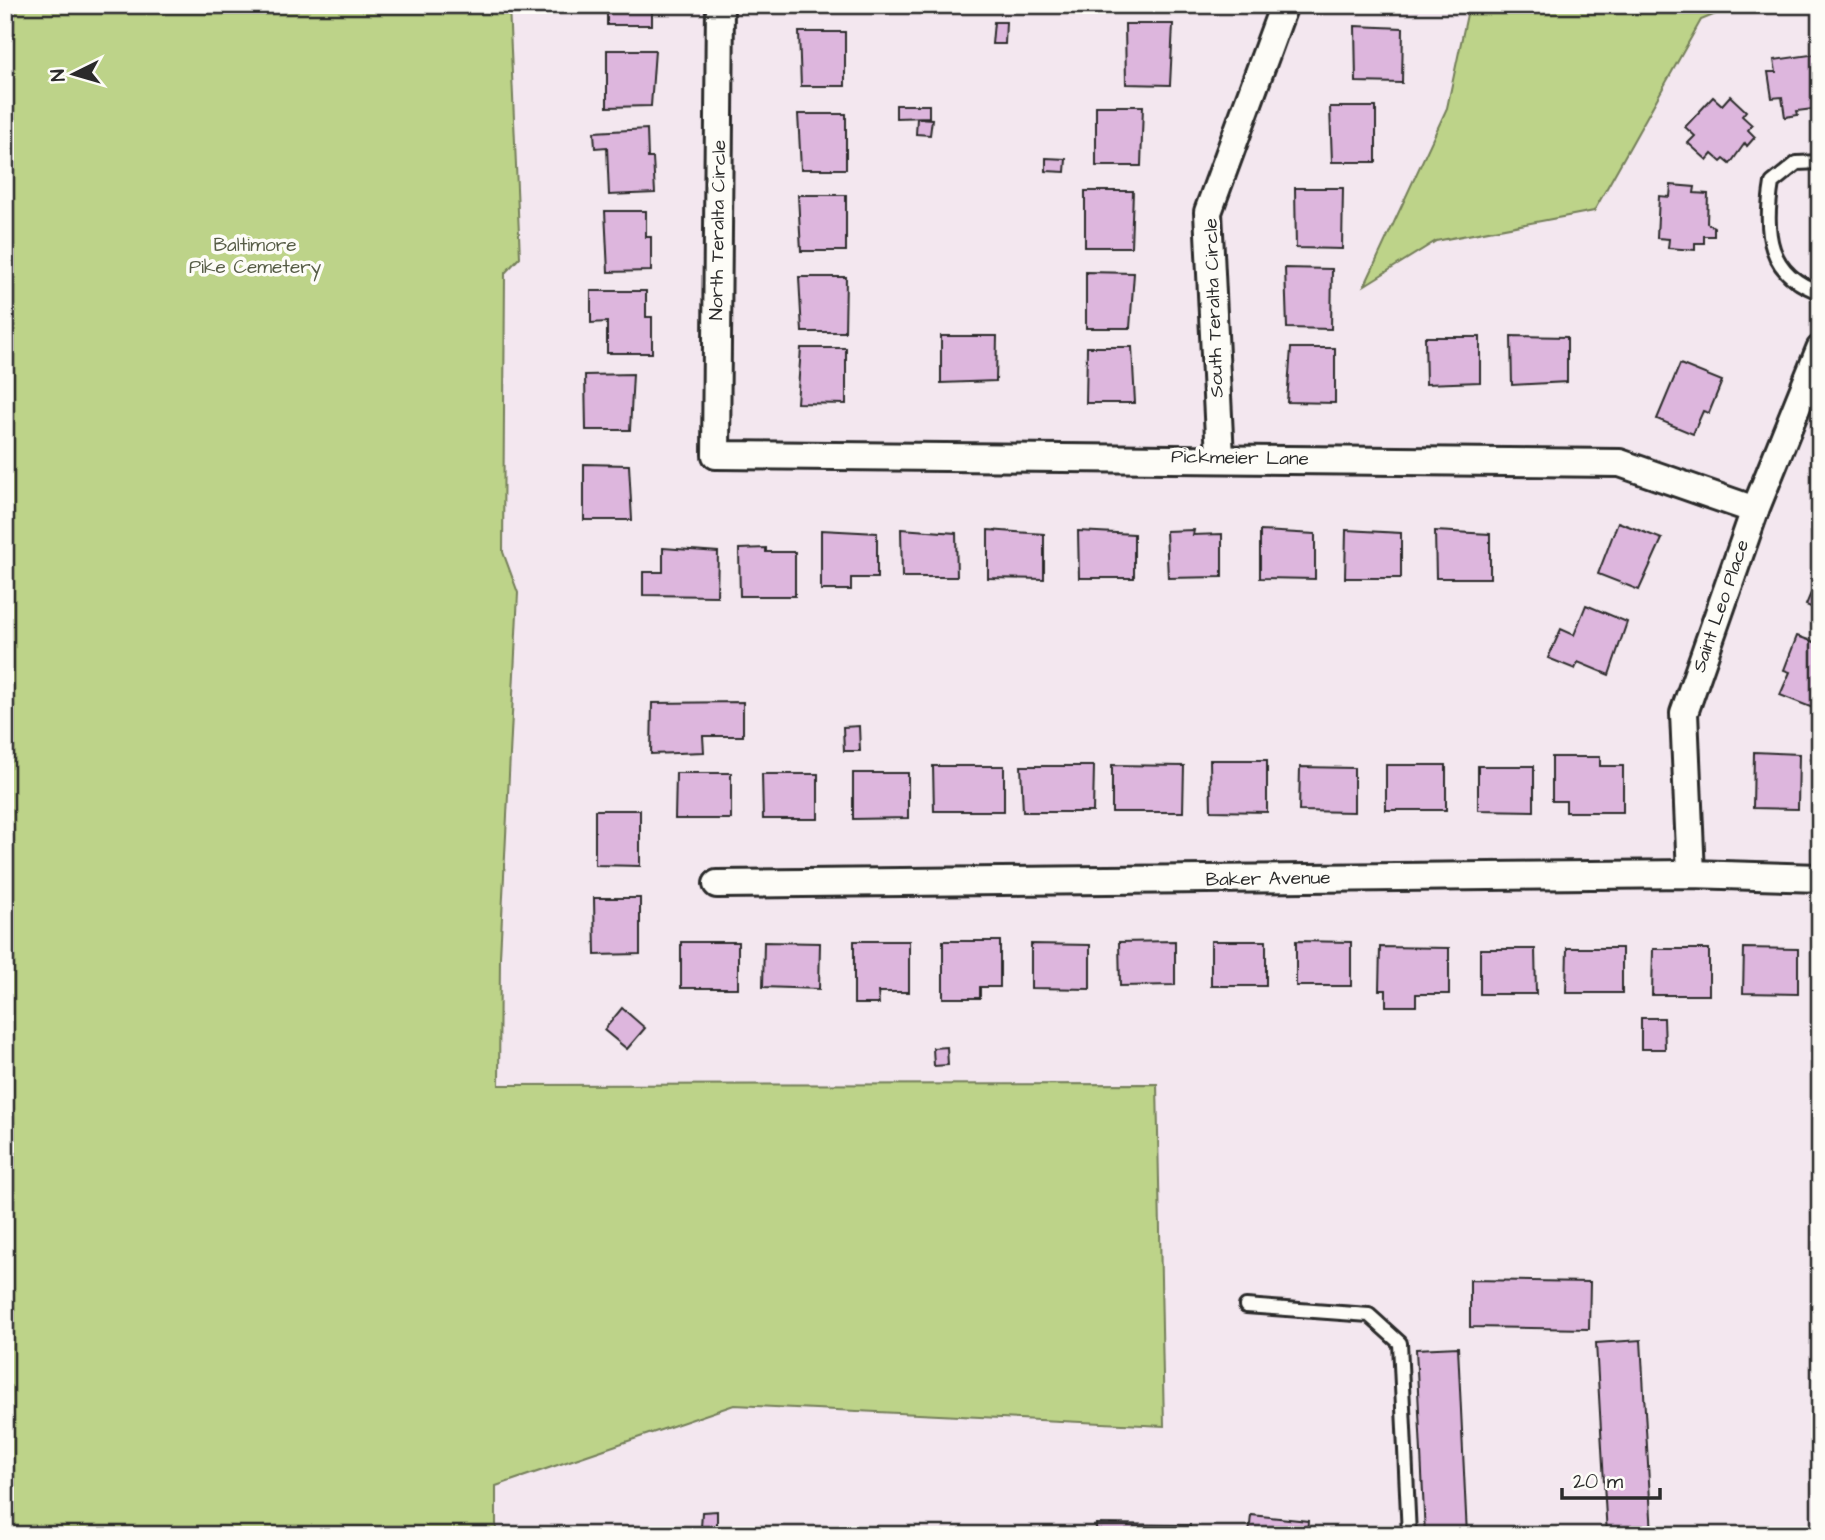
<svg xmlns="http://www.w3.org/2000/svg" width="1825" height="1540" viewBox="0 0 1825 1540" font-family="'Architects Daughter',sans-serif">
  <rect width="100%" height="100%" fill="#f3e7ef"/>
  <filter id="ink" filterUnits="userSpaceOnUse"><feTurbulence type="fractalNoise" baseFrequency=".0143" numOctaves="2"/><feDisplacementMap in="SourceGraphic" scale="14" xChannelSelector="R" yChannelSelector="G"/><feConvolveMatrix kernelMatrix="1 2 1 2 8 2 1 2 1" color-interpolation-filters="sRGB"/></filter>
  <g filter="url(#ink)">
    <g fill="#bdd389" stroke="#747f5a" stroke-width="2">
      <polygon points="5,5 509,5 520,257 505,273 503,552 518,593 500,957 499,1085 1157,1084 1164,1426 734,1405 496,1486 496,1535 5,1535"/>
      <polygon points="1469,5 1738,5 1701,20 1594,211 1436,241 1365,285 1447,108"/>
    </g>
    <g fill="#ddb6dd" stroke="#2b2b2b" stroke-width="2">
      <rect x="607" y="5" width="45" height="20"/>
      <polygon points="994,22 1006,22 1005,44 992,44"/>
      <polygon points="1125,24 1173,24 1170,85 1126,84"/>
      <polygon points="1355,26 1403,28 1402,83 1356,82"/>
      <polygon points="799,32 845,32 845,86 801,86"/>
      <polygon points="607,50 655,50 651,106 607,107"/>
      <polygon points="1817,54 1820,64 1820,108 1797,111 1798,115 1785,117 1782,97 1772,98 1768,72 1776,72 1774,60"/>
      <polygon points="1730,96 1746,111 1742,116 1752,125 1748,130 1755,137 1747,146 1745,143 1730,164 1724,159 1721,162 1712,154 1707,160 1688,143 1695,136 1685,127 1713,97 1722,105"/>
      <polygon points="896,105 929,105 929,117 896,118"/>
      <polygon points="1096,106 1143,106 1141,166 1096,166"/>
      <polygon points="1330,107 1376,107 1376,162 1332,162"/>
      <polygon points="798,114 846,114 846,169 801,169"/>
      <polygon points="917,118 932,119 930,135 916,134"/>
      <polygon points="647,129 648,158 653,158 655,193 609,195 607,147 595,148 594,132"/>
      <polygon points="1046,158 1066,159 1065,172 1046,171"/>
      <polygon points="1671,185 1695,187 1694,193 1708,194 1707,223 1714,227 1714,236 1704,236 1704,243 1695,243 1695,250 1668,248 1669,239 1657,238 1659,196 1670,197"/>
      <polygon points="1295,188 1343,188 1342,249 1296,248"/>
      <polygon points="1085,191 1133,191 1131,247 1085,247"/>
      <polygon points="798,195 846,195 846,251 801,251"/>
      <polygon points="605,211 646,211 646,237 651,237 651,271 608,272"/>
      <polygon points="1285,268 1332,269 1331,329 1287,328"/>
      <polygon points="1086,272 1134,273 1130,328 1086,328"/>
      <polygon points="799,277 846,277 845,332 802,332"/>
      <polygon points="591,291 646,291 646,317 652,317 652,353 607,353 607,322 591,323"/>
      <polygon points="941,336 997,336 996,381 941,383"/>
      <polygon points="1511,336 1567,337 1567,382 1512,385"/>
      <polygon points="1425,337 1480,337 1480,382 1426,384"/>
      <polygon points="1087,347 1132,347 1135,403 1086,403"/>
      <polygon points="801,348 846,348 846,404 797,403"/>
      <polygon points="1291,348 1335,348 1335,403 1287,402"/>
      <polygon points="1680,364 1722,381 1709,413 1703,411 1693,434 1657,419"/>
      <polygon points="633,374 630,430 586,430 585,375"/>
      <polygon points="584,464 629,465 632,520 584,520"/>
      <polygon points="1618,522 1662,539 1639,590 1598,574"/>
      <polygon points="901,529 956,533 957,577 902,577"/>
      <polygon points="821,530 877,533 877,578 851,578 851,590 821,590"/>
      <polygon points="988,530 1044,534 1044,579 988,578"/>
      <polygon points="1194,530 1193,535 1222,534 1222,577 1168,578 1166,531"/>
      <polygon points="1346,530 1401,533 1401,578 1345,578"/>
      <polygon points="1078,531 1134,534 1134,578 1079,578"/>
      <polygon points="1260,531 1315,534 1315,579 1260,578"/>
      <polygon points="1435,531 1490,534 1490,578 1436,578"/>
      <polygon points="663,548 718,552 717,596 643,595 643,572 663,572"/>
      <polygon points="766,548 766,552 795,552 795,596 740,596 739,549"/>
      <polygon points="1820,580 1820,611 1806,605 1816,581"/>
      <polygon points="1586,605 1627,622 1609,675 1578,662 1575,669 1548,658 1561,629 1574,635"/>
      <polygon points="1797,636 1820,644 1818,710 1780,695 1790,672 1784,670"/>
      <polygon points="743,702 743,736 703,736 704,752 651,754 652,703"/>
      <polygon points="859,726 860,751 844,751 843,727"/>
      <polygon points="1754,752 1799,754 1798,809 1753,808"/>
      <polygon points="1552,757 1600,757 1600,766 1623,766 1623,812 1566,812 1566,801 1552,801"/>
      <polygon points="1210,760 1267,760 1267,812 1211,811"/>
      <polygon points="1112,765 1184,766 1183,812 1112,812"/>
      <rect x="1386" y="765" width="60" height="45"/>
      <polygon points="933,766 1004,766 1004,811 934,811"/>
      <polygon points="1021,766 1094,766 1093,812 1023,812"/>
      <polygon points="1478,766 1534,766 1534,811 1478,810"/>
      <polygon points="1300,767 1354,768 1354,812 1299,811"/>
      <polygon points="676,773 731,773 731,819 675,819"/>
      <polygon points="853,773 908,773 908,818 853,819"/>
      <polygon points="762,774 818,774 818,819 763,819"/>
      <polygon points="595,810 640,810 640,866 595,865"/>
      <polygon points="594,898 640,898 640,954 595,955"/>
      <polygon points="854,941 909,941 909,992 878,992 879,1004 854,1004"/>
      <polygon points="943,941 1000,941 1000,987 980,987 980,998 943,998"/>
      <polygon points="1175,941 1175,985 1120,986 1119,942"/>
      <rect x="1211" y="941" width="55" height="45"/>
      <polygon points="1296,941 1351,942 1351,986 1296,986"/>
      <rect x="681" y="942" width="57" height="46"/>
      <polygon points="764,942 820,943 819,989 763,987"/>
      <polygon points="1031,944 1090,945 1090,989 1031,988"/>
      <polygon points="1380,947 1449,948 1449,994 1416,994 1416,1006 1386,1006 1386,990 1379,990"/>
      <polygon points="1567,948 1622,948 1622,993 1566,993"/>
      <polygon points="1744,948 1798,949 1798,994 1743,993"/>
      <polygon points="1480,949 1535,949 1536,994 1480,994"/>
      <polygon points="1653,949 1709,949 1709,995 1652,995"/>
      <polygon points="622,1008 645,1028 627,1049 604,1030"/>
      <polygon points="1641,1018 1664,1018 1665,1049 1641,1049"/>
      <polygon points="947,1047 948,1065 934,1066 933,1048"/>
      <polygon points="1470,1280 1590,1282 1589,1329 1470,1327"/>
      <polygon points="1641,1340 1652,1535 1607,1535 1596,1343"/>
      <polygon points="1458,1347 1467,1535 1425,1535 1416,1349"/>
      <polygon points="717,1511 717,1528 701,1528 702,1512"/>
      <polygon points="1251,1515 1308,1521 1307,1535 1249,1535"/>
      <polygon points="1096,1524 1190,1525 1190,1535 1096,1535"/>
    </g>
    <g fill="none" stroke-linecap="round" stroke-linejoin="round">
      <g stroke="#2b2b2b" stroke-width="18">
        <g id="lane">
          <path d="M1820,162L1797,163L1772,183C1764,231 1767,275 1820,292"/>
          <polyline points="1246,1306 1369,1315 1400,1343 1409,1535"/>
        </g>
      </g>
      <g stroke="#2b2b2b" stroke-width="32">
        <g id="street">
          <polyline points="720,5 716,455 1620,463 1755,510"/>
          <polyline points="1220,457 1208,212 1284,5"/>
          <polyline points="1691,874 1684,713 1755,510 1820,349"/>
          <polyline points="717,884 1691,874 1820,878"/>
        </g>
      </g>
      <use href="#lane" stroke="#fdfcf7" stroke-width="12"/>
      <use href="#street" stroke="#fdfcf7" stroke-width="26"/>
    </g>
  </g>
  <g text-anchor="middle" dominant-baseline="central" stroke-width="7" stroke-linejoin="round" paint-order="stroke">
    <g font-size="19" fill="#2b2b2b" stroke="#fdfcf7">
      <text transform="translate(718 230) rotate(-89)">North Teralta Circle</text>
      <text transform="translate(1214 308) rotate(-92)">South Teralta Circle</text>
      <text transform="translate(1240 458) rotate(1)">Pickmeier Lane</text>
      <text transform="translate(1721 606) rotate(-71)">Saint Leo Place</text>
      <text transform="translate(1268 879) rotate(-1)">Baker Avenue</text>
    </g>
    <g font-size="19" fill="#575d47" stroke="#fdfcf7">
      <text x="255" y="245">Baltimore<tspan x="255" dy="22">Pike Cemetery</tspan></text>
    </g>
  </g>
  <rect width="1825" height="1540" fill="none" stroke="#fdfcf7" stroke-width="28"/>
  <rect x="14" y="14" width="1797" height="1512" fill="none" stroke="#2b2b2b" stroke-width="2.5" filter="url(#ink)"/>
  <g transform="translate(74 74) rotate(265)" stroke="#fdfcf7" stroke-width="5" paint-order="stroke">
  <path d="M0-5L12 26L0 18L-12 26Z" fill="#2b2b2b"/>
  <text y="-10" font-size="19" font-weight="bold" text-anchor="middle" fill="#2b2b2b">N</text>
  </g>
  <path d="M1562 1488v10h98v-10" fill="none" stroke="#2b2b2b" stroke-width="3.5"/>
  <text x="1573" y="1488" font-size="21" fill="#2b2b2b" stroke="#fdfcf7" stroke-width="5" paint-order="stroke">20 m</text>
</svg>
